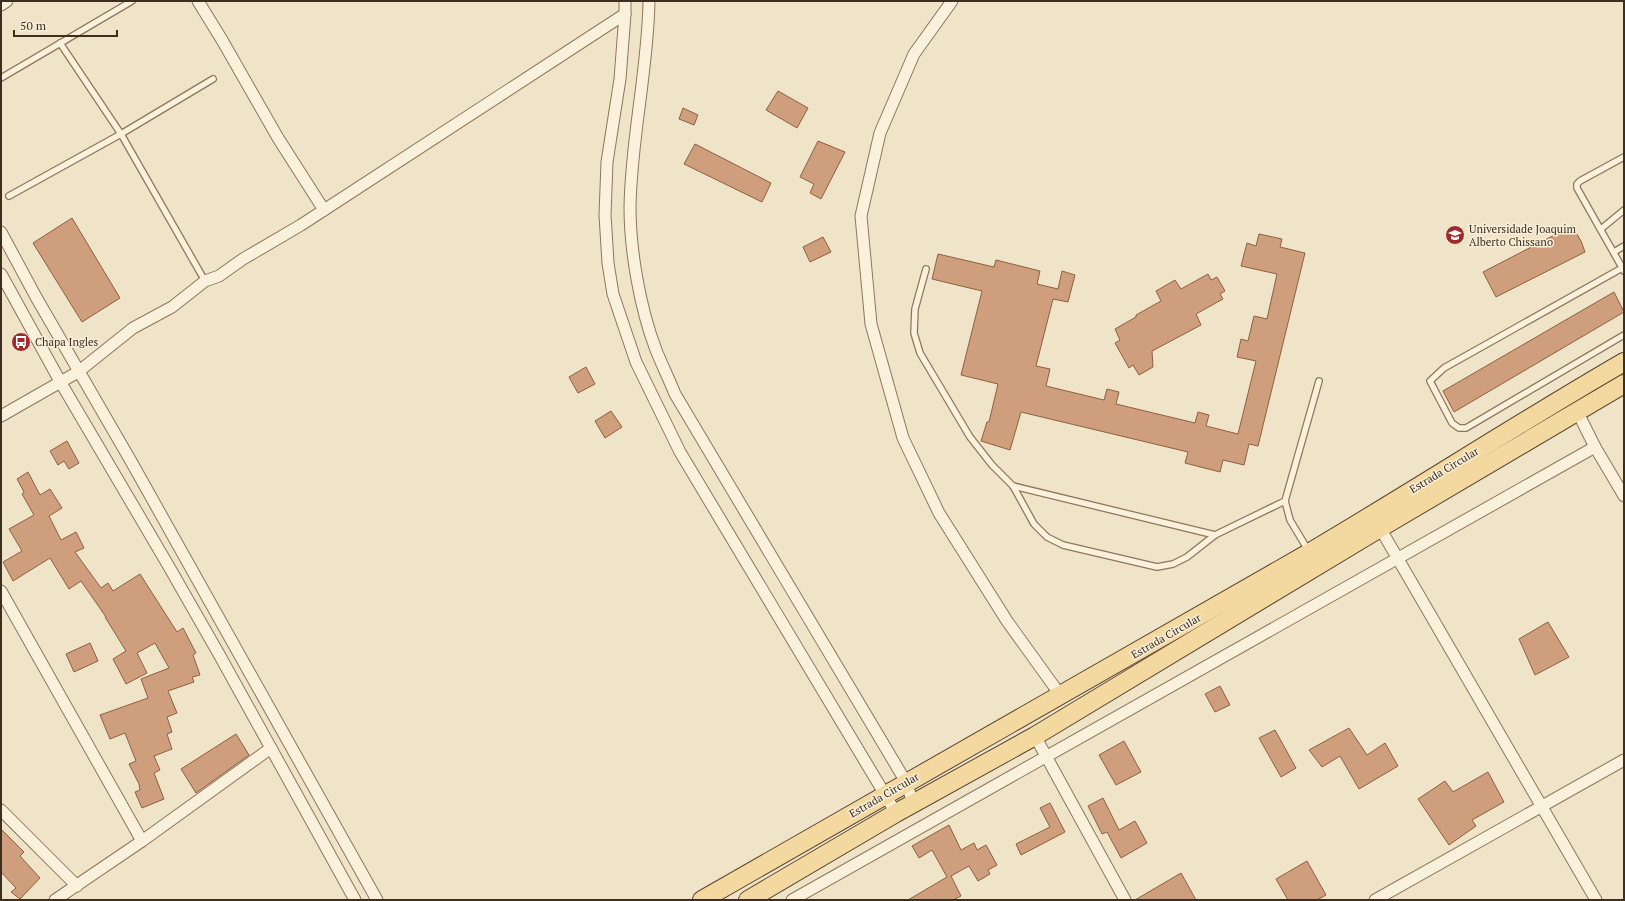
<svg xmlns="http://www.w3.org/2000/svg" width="1625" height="901" viewBox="0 0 1625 901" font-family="'PT Serif',serif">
  <rect width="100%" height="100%" fill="#f0e4c8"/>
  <g fill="#cf9f7d" stroke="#8d5f41">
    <polygon points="778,91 808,108 797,128 766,110"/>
    <polygon points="683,108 698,115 694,125 679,119"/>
    <polygon points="818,141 845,152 821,199 810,193 814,184 800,177"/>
    <polygon points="695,144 771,183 762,202 684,164"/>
    <polygon points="72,218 120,298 82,322 33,243"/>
    <polygon points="1572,226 1581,241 1585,252 1496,297 1483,272"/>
    <polygon points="1259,234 1282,239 1280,247 1305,253 1258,446 1249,444 1244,465 1223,460 1220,472 1185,463 1188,452 1021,412 1010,450 981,441 987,422 989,422 998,384 961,375 982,291 932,279 938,254 994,267 996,260 1040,271 1037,284 1058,289 1062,271 1075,275 1068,302 1053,299 1036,366 1050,369 1046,386 1104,400 1107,389 1119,392 1116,404 1195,423 1198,412 1209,415 1206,426 1238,434 1256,361 1237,357 1241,339 1248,341 1254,316 1267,319 1277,274 1241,266 1247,243 1256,246"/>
    <polygon points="823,237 831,252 810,262 803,247"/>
    <polygon points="1208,274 1211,280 1217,277 1225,291 1220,294 1223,299 1196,314 1201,325 1152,351 1153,367 1139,375 1133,365 1129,368 1115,343 1120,340 1115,329 1136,317 1136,315 1161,301 1156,291 1175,280 1181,289"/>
    <polygon points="1614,292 1624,312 1454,412 1443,391"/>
    <polygon points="586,367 595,384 578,393 569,377"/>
    <polygon points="611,411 622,427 605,438 595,421"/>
    <polygon points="67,441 79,463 69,469 64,461 58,465 50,451"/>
    <polygon points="28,472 40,495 50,489 62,508 49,516 61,540 76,532 84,548 75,552 101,588 108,583 113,591 140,574 177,632 183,628 196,653 193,655 200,675 192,677 194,682 168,691 177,713 167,717 172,732 167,734 172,749 154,756 160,770 154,773 164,799 142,808 135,792 140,790 139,784 129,764 136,761 125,733 110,739 100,715 148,698 141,679 169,668 155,643 137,653 147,673 126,684 113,659 126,651 105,617 106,617 81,581 69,589 50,558 13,581 3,562 22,551 9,529 34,515 22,494 24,492 17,479"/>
    <polygon points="1548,622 1569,657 1535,675 1519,639"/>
    <polygon points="90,643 98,661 74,672 66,654"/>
    <polygon points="1220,686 1230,705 1215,712 1205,694"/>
    <polygon points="1349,728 1367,755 1385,743 1398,766 1359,789 1340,756 1322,767 1309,750"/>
    <polygon points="1275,730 1296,768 1281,777 1259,738"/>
    <polygon points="236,734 249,755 196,793 181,769"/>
    <polygon points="1124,741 1141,772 1116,785 1099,755"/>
    <polygon points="1488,772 1504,802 1472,820 1476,826 1449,845 1418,799 1445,781 1453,792"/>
    <polygon points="1103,798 1119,830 1135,821 1147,843 1121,858 1107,832 1102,834 1088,806"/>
    <polygon points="1050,803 1065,832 1021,855 1016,844 1050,827 1040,808"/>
    <polygon points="949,825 961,850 974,843 977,850 986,845 997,865 988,870 990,874 978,881 969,866 951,876 961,896 953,900 908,900 947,877 932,850 919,858 912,846"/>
    <polygon points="1,829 24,852 20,856 40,878 20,899 11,892 16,888 1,872"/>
    <polygon points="1307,861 1326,895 1317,900 1288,900 1276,879"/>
    <polygon points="1181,873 1196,900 1135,900"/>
  </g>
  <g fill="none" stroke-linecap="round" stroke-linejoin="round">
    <g stroke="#8d765c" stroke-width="8">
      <g id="lane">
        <polyline points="60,43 121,134 205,281"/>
        <polyline points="1,78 132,1"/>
        <polyline points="1624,157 1580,181 1577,184 1577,188 1624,271"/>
        <polyline points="9,196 121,134 213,79"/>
        <polyline points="1601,229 1624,210"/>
        <polyline points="1614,252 1624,246"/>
        <polyline points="1624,267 1444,368 1430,381 1452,423 1459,428 1466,428 1624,335"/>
        <polyline points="926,269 915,309 914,333 920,353 970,437 992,465 1013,486 1034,524 1047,537 1063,545 1157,567 1173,564 1187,557 1215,535 1285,501"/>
        <polyline points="1013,486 1215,535"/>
        <polyline points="1308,550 1290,520 1285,501 1319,381"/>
      </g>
    </g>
    <g stroke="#8d765c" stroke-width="13">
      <g id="street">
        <polyline points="198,1 222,40 278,138 324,210"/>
        <polyline points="625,1 625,14 620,79 607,162 605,215 608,263 613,294 636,362 680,452 896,813"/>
        <path d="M649,1C648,70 631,138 630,207C630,251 640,308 656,350C662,365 669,379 675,394L906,782L913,803"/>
        <polyline points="952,1 914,54 880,133 861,216 871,324 903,438 939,513 1007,621 1061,696"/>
        <polyline points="1,5 7,1"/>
        <polyline points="1,232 36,297 132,463 377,900"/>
        <polyline points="1,274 61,383 168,565 220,656 355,900"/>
        <polyline points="1577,411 1595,447 1624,496"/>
        <polyline points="1,416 78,372 133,328 172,307 205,281 219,276 243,259 301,225 625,14"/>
        <polyline points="1380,528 1596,900"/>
        <polyline points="1,591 142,841"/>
        <polyline points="1035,736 1125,900"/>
        <polyline points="1,810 77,886"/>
        <polyline points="55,900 142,841 271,748"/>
        <polyline points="792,900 1595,447"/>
        <polyline points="1375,900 1624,760"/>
      </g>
    </g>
    <g stroke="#5b4430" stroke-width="20">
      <g id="primary">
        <path d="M702,900C903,784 1106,671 1307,554C1414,491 1517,424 1624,362"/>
        <polyline points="748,900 896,813 1035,736 1380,528 1624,384"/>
      </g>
    </g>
    <use href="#lane" stroke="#faf1dc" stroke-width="5.5"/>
    <use href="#street" stroke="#faf1dc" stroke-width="11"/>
    <use href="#primary" stroke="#f3d9a0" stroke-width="18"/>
  </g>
  <defs>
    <g id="university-disc" transform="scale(1)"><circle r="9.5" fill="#9e2a2b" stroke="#f7eed8"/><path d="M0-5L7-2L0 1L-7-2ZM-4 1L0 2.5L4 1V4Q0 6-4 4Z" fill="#fff"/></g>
    <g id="bus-disc" transform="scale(1)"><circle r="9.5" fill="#9e2a2b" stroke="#f7eed8"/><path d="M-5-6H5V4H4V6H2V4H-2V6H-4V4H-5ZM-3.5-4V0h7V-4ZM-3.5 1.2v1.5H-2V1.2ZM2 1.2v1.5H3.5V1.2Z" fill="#fff"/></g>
  </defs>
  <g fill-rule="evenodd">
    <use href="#university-disc" x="1455" y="235"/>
    <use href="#bus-disc" x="21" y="342"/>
  </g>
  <g text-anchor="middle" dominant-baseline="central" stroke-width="3" stroke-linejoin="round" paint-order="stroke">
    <g font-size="11" fill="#3d2e20" stroke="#f7eed8" text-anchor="start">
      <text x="1469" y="229">Universidade Joaquim<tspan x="1469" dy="13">Alberto Chissano</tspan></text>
      <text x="35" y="342">Chapa Ingles</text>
    </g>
    <g font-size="11" fill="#3d2e20" stroke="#f7eed8">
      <text transform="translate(1444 470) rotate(-31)">Estrada Circular</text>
      <text transform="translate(1166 636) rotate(-30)">Estrada Circular</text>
      <text transform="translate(884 795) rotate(-30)">Estrada Circular</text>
    </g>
  </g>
  <rect width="1625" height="901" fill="none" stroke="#3d2e20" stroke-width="4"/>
  <path d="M14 30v6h103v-6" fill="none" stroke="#3d2e20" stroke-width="2"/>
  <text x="20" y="30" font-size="12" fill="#3d2e20" stroke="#f7eed8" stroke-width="3" paint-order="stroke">50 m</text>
</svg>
